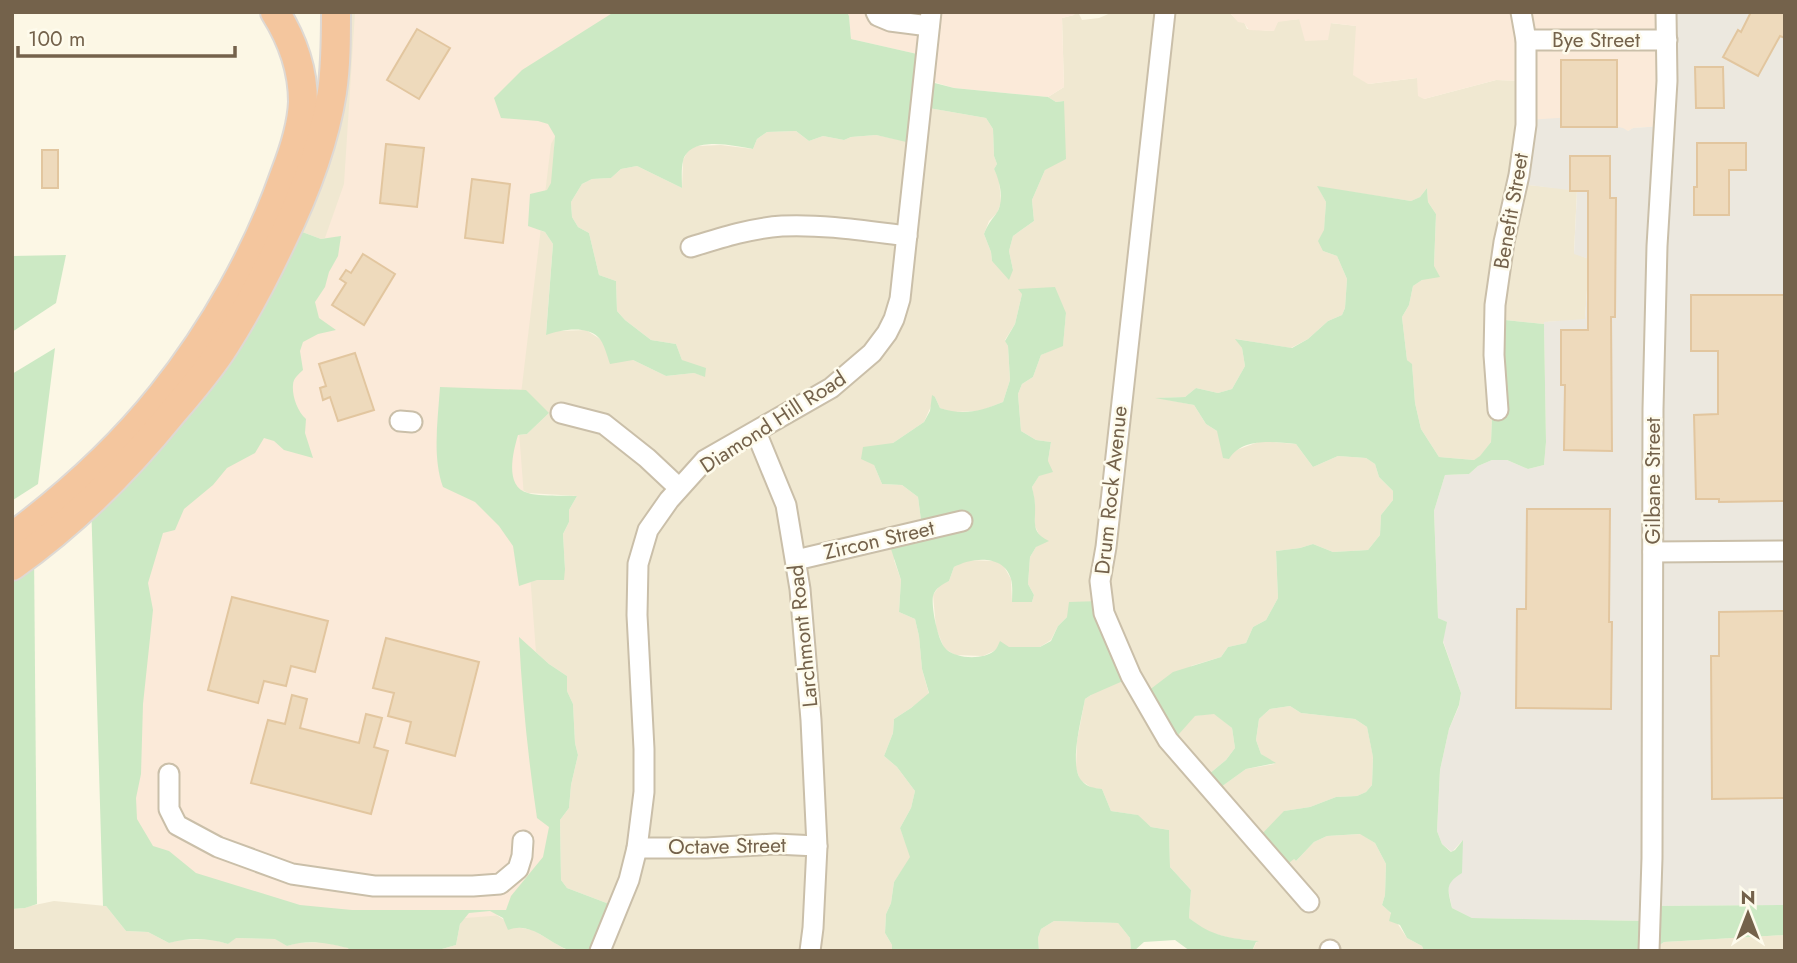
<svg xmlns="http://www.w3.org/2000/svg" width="1797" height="963" viewBox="0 0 1797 963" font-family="Jost,sans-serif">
  <rect width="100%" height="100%" fill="#fcf7e5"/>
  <g fill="#f0e8d1">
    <polygon points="336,12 614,12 548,124 555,136 552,183 528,227 545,232 553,244 546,334 557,331 586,330 633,360 666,376 694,373 704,376 682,360 676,344 651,340 625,320 617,311 616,281 599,275 589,233 578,227 572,217 571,202 582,184 592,179 611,178 621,169 637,166 682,188 683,160 689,149 697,146 721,145 753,149 757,139 767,132 796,131 809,141 823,136 844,140 851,137 876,135 915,143 923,107 986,118 993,129 994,156 997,164 994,169 999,179 1001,203 997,213 989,221 984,234 991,252 992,261 1013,270 1009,251 1013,236 1034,221 1032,200 1045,170 1064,101 1056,102 1048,97 1064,87 1062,18 1074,15 1075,12 1078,12 1082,20 1099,18 1113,12 1229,12 1236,19 1244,22 1247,29 1273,31 1278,21 1300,19 1306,41 1330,23 1357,26 1368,84 1417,78 1424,99 1496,80 1526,81 1520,184 1577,190 1574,253 1589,259 1585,320 1545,322 1544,324 1496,319 1491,442 1480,457 1474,460 1439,457 1421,429 1415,403 1412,365 1407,360 1402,317 1409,305 1413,286 1422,280 1434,266 1436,214 1428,202 1427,188 1420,197 1411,201 1318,187 1326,202 1323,251 1337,256 1347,279 1345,308 1342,315 1328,321 1308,339 1291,348 1236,339 1242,348 1245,366 1232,389 1218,393 1196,388 1185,397 1159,398 1194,405 1206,424 1217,431 1234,451 1261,441 1296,444 1313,467 1338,456 1366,458 1375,464 1379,477 1393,491 1393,500 1381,515 1380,535 1368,550 1333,552 1313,544 1300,548 1276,551 1278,598 1266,620 1253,627 1246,643 1228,647 1221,657 1191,666 1195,716 1214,713 1232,728 1235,748 1226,760 1203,779 1215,791 1246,769 1275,764 1261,754 1256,740 1259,719 1270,709 1290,706 1301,713 1355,719 1367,727 1373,756 1372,785 1366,792 1357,796 1336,797 1310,807 1284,811 1294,859 1296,861 1314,842 1327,836 1361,834 1375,843 1386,864 1385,895 1382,905 1389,911 1407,938 1422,946 1424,951 1252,951 1257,941 1230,938 1205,931 1189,918 1191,890 1170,867 1169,830 1151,827 1137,815 1111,811 1102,789 1092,788 1080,780 1076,768 1077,741 1085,699 1091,695 1067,617 1058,626 1051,640 1040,647 1009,647 996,650 983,656 955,655 944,648 936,628 933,595 940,585 949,581 954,567 967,560 995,561 1003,565 1011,579 1012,602 1032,602 1034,595 1028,584 1030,557 1036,547 1040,537 1035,526 1035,504 1032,487 1048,461 1051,442 1036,440 1021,431 1018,394 1022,384 1033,377 1041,355 1063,345 1066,313 1022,294 1015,324 1005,340 1008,346 1010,380 1003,402 980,411 952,412 940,408 935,397 924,422 893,443 874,465 882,484 902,485 918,497 921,520 894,560 901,580 899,612 915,619 919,636 922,669 929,694 911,708 894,719 893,733 884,756 897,767 915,791 911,808 900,828 911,857 894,882 891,903 886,914 885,933 892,945 892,951 600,951 617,907 567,888 561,880 560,820 569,808 571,785 578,755 575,743 573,704 567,691 567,676 549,664 519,637 519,586 565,569 563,534 569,522 569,510 577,496 528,493 520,489 518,435 527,434 549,413 440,387 341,236 321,239 289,227"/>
    <polygon points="54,901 106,906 126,931 148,932 169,943 179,940 211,939 228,944 235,938 276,939 287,946 297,943 323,942 349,948 350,951 12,951 12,909 25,908 30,906"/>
    <polygon points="490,911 516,927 533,930 568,951 435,951 456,945 460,924 463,918"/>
    <polygon points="1054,921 1118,923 1130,938 1131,951 1039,951 1038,938 1041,929"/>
    <polygon points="1785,935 1785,951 1651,951 1664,942"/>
  </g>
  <g fill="#fbead9">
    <polygon points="355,12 624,12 551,144 518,419 556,911 339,928 113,856 133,500 264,411 344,184"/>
    <polygon points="847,12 1075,12 1074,15 1062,18 1064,87 1048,97 954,88 927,80 926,56 851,39 849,16"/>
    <polygon points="1229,12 1667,12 1664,126 1633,128 1628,131 1527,120 1525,81 1496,80 1424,99 1418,96 1417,78 1368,84 1353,75 1356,26 1331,23 1328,40 1305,41 1299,19 1278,22 1274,31 1249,30 1244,23 1238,22"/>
  </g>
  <polygon fill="#ece8df" points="1667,12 1785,12 1785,905 1652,906 1650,921 1472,918 1452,908 1448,889 1462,841 1452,852 1442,844 1437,831 1440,770 1449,729 1459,706 1461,693 1443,641 1446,622 1438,618 1434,511 1445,475 1469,474 1478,466 1492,460 1507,460 1528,469 1544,465 1546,442 1544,324 1544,322 1585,319 1589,259 1574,254 1577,191 1520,184 1527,120 1573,117 1623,128 1628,131 1633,128 1663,126"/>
  <g fill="#cce9c4">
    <path d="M614,12H847L849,16L851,39L926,56L927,81L954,88L1048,97L1056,102L1064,101L1066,159L1045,170L1032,200L1034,221L1013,236L1009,251L1013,270L1009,280L992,261L991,252L984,234C988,224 990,222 996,214C1005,202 1000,181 994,169L997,164L994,156L993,129L986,118L923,107L915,144L876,135L851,137L844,140L823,136L809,141L796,131L767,132L757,139L753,149C734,146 690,135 683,161C681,169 682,180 682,188L637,166L621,169L611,178L592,179L582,184L571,202L572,217L578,227L589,233L599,275L616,281L617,311L625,320L651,340L676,344L682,360L706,368L705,377L694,373L666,376L633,360L610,364C607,356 604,342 598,337C586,325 560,330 546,335L553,244L545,232L528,226L530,194L547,190L551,183L555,136L548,124L538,121L501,118L494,98L522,70Z"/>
    <path d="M1317,186L1411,201L1420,197L1427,188L1428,202L1436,214L1434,266L1440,277L1422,280L1413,286L1409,305L1402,317L1407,360L1412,364L1415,403L1421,429L1439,457L1474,460L1480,456L1491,442L1496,319L1544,324L1546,442L1544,465L1528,469L1507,460H1492L1478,466L1469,474L1445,475L1434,511L1438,618L1447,622L1443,642L1461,693L1459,705L1449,729L1440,770L1437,831L1442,844L1451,852L1455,850L1463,840L1462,873C1444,884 1448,890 1452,908L1472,918L1649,921L1652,906L1785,905V935L1664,942L1651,951H1424L1422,946L1407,938L1400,925L1389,921L1391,913L1382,905L1385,895L1386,864L1375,843L1360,834L1327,836L1314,842L1296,861L1294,859L1280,870L1256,840L1284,811L1310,807L1336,797L1357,796L1366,792L1372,785L1373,757L1367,727L1355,719L1301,713L1290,706L1270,709L1259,719L1256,740L1261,754L1276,763L1246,769L1214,792L1203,779L1226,760L1235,748L1232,728L1214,714L1195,716L1171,743L1144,694L1173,672L1221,657L1228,647L1246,643L1253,627L1266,620L1278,598L1276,551L1300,548L1313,544L1333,552L1368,550L1380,535L1381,515L1393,500V491L1379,477L1375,464L1366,458L1338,456L1313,467L1296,444C1273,442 1243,437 1229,459L1223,458L1217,431L1206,424L1194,405L1155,398L1185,397L1196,388L1218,393L1232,389L1245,366L1242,348L1235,339L1292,348L1308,339L1328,321L1342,315L1345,308L1347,279L1337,256L1323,251L1318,241L1324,230L1326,202Z"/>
    <path d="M289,227L321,239L341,236L338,256L329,272L325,287L315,302L319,318L336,330L318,334L303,342L300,351L303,370C299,374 293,378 293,385C292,396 297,411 306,419L305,433L313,458L284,450L274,441L264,438L255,453L227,468L213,485L184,509L175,530L163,533L148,583L153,610L143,704L141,774L136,798L137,819L153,846L169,851L196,873L300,905L352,910H506L511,896L543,857L549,827L537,818C528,758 522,696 519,637L549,664L567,676V691L573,704L575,743L578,755L571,785L569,808L560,820L561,880L567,888L617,907L600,951C590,951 575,953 566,949C547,941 530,921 508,930L503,918L490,911L469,913L460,924L456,945L435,951H350L348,948C326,943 310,939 287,946L275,939L236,938L228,944C208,938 190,937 169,943L148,932L126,931L106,906H103L91,500Z"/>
    <polygon points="66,255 56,303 12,332 12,256"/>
    <path d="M1055,287L1066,313L1063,346L1041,355L1033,377L1022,384L1018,394L1021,431L1036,440L1051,442L1048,461L1053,472L1039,476L1032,487C1033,492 1035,499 1035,505C1036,522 1030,532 1049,541L1036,547L1030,557L1028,584L1034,595L1032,602H1012C1012,595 1013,586 1011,579C1004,554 972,557 954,567L949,581C943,584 935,588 933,596C931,607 938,642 946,649C956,659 983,660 994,651C997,649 998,645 1000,641L1009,647H1040L1051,641L1058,626L1067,617L1069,602L1100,601L1132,677L1091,695L1085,699C1082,717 1068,767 1082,781C1087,787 1094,788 1102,789L1111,811L1138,815L1151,827L1169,830L1170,867L1191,890L1189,918C1213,937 1229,938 1259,941L1256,942L1252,951H1190L1175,940L1144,942L1134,951H1131L1130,938L1118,923L1054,921L1041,929L1038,938L1039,951H892V945L885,933L886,914L891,903L894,882L910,857L900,828L911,808L915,791L897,767L884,756L893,733L894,719L911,708L929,693L922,669L919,636L915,619L899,612L901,580L891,549L921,520L918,497L902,485L882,484L874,465L861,459L863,447L893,443L924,422L930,411L932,395L935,397L940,408C963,416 981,411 1003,402L1010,380L1008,346L1005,341L1015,324L1022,294L1018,289Z"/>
    <polygon points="55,348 38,484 13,500 12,374"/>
    <path d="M440,387L526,390L549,413L527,434L518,435C513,452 504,487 528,493C540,497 564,495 577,496L569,510V522L563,534L565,569L564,580H537L519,586L513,546L499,526L475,502L443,487C432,457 438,419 440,387Z"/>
    <polygon points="34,551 37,904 25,908 12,909 12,565"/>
  </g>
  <g fill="#eedabc" stroke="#e2c69f" stroke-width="2">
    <polygon points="1751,12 1785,12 1785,38 1780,36 1758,76 1723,57 1738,30 1741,32"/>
    <polygon points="417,29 450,48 419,99 387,80"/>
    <rect x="1561" y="60" width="56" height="67"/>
    <polygon points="1695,67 1723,67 1724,108 1696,108"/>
    <polygon points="1697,143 1746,143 1746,170 1729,170 1729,215 1694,215 1694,187 1697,187"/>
    <polygon points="386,144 424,148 417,207 380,203"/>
    <rect x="42" y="150" width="16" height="38"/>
    <polygon points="1570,156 1610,156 1610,198 1616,198 1615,317 1611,317 1612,451 1564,450 1565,385 1561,385 1561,330 1588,330 1588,191 1570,191"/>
    <polygon points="472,179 510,184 503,243 465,238"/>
    <polygon points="363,254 395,274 364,325 332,305 346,283 340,279 346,270 351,273"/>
    <polygon points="1691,295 1785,295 1785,501 1719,502 1719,499 1696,499 1694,415 1718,414 1718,351 1691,351"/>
    <polygon points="355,353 374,410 338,421 330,397 323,400 320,388 326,386 319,364"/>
    <polygon points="1527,509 1610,509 1609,622 1612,622 1611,709 1516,708 1517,609 1526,609"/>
    <polygon points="232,597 328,621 315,672 291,666 286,686 264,681 258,703 208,690"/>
    <polygon points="1785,611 1785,798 1712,799 1711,656 1719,656 1719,612"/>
    <polygon points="386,638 479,662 455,756 406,743 411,722 388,716 394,693 373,688"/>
    <polygon points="292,695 307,699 300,728 359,743 366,714 382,718 374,747 388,751 371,814 251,783 268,720 285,724"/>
  </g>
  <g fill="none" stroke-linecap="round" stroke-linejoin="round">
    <g stroke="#cabfa9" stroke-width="23">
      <g id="minor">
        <polyline points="876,12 878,16 890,21 929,26"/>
        <polyline points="1165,12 1106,547 1100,581 1104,613 1131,676 1168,740 1309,902"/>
        <polyline points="1526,40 1667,40"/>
        <path d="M691,247C720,238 751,228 782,226C823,224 866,231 907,236"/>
        <polyline points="1498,410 1494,355 1495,305 1504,242 1519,175 1526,125 1526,40 1521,12"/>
        <polyline points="561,413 604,424 647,458 679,488"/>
        <polyline points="400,421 412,422"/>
        <polyline points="756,432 786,505 800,589 811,720 817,846 813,928 810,951"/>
        <polyline points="1653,552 1785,551"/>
        <polyline points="796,560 962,521"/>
        <polyline points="169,774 169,809 177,825 218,847 292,874 374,886 473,886 500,884 518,869 522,856 523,841"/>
        <polyline points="637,848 706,848 775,844 817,846"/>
        <polyline points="1330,950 1330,951"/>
        <polyline points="600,951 629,880 637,848 644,792 644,749 637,615 638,564 648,530 669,500 705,460 831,388 872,353 887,333 894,319 900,299 931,12"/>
        <polyline points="1649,951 1652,858 1653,409 1657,246 1667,81 1666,12"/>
      </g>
    </g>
    <g stroke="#ded9d4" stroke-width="32">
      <g id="highway">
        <path d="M12,537C67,496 119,449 162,395C213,331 258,252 285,174C294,151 302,127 303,102C303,71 292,39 275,12"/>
        <path d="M12,566C73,523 126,470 173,412C191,391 210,369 225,345C246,312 264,278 281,242C304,195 324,144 332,92C336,65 336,39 336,12"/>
      </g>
    </g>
    <use href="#minor" stroke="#fff" stroke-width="19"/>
    <use href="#highway" stroke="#f4c69e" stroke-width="28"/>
  </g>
  <g text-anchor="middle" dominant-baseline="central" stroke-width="5" stroke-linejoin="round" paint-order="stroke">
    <g font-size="21" fill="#74624b" stroke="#fefbec">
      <text x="1596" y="40">Bye Street</text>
      <text transform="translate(1511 211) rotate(-80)">Benefit Street</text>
      <text transform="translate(773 422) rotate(-33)">Diamond Hill Road</text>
      <text transform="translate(1653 481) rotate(-90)">Gilbane Street</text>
      <text transform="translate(1111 490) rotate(-84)">Drum Rock Avenue</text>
      <text transform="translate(879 540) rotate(-13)">Zircon Street</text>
      <text transform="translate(803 636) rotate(-96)">Larchmont Road</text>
      <text transform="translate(727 846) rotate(-1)">Octave Street</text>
    </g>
  </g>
  <rect width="1797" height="963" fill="none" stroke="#74624b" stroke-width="28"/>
  <g transform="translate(1748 914)" stroke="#fefbec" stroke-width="5" paint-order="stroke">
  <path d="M0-5L12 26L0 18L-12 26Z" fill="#74624b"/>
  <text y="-10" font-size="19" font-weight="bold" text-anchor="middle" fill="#74624b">N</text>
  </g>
  <path d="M18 46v10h217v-10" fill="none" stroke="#74624b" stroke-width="3.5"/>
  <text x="28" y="46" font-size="21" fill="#74624b" stroke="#fefbec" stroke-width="5" paint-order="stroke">100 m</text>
</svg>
